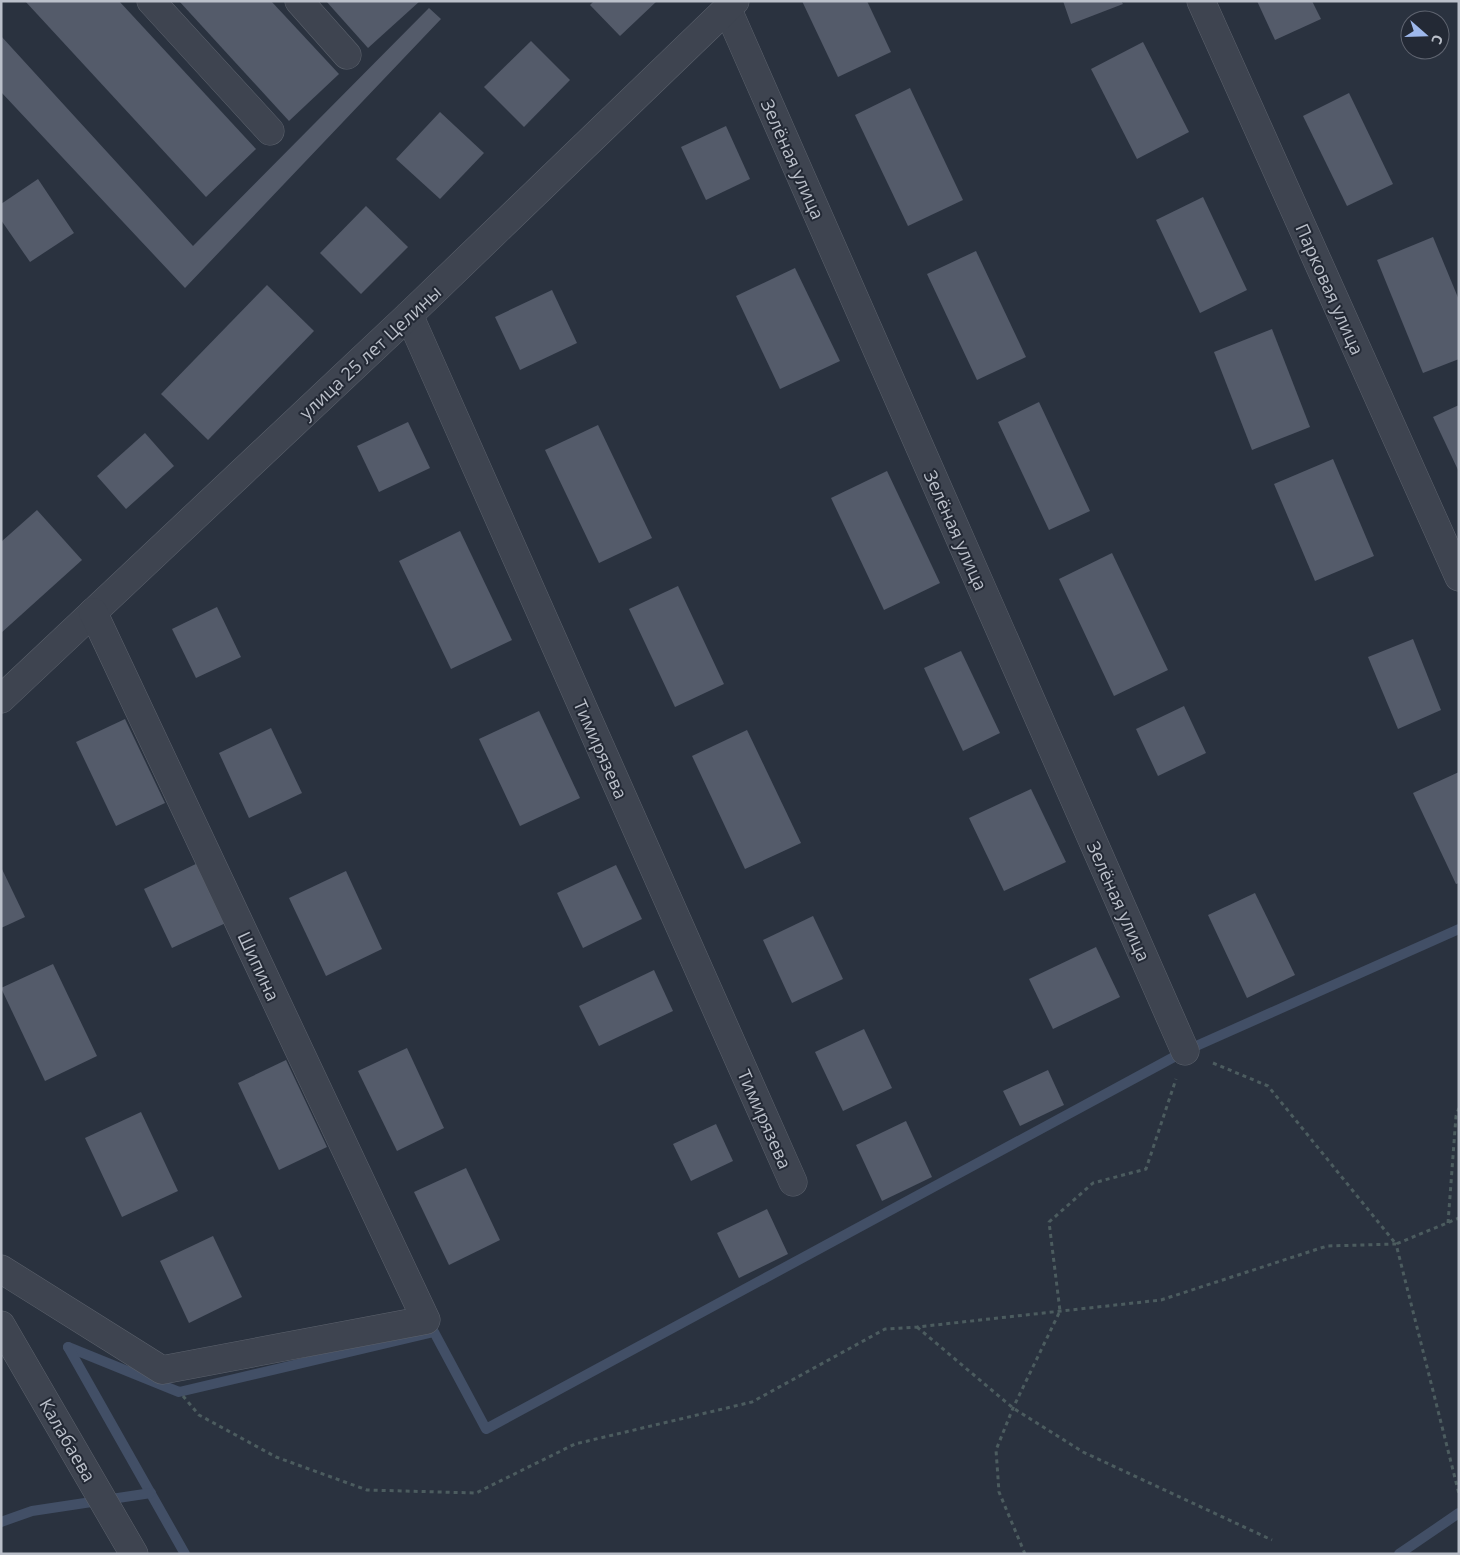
<svg xmlns="http://www.w3.org/2000/svg" width="1460" height="1555" viewBox="0 0 1460 1555" font-family="'Open Sans',sans-serif">
  <rect width="100%" height="100%" fill="#2a323f"/>
  <g fill="none" stroke-linecap="round" stroke-linejoin="round">
    <g stroke="#424f66" stroke-width="10">
      <polyline points="68,1347 179,1392 434,1332 486,1429 1185,1051 1459,929"/>
      <polyline points="68,1347 185,1554"/>
      <polyline points="1,1522 32,1511 151,1493"/>
      <polyline points="1399,1554 1459,1513"/>
    </g>
  </g>
  <g fill="#545b6a">
    <polygon points="25,1 119,1 256,149 206,197"/>
    <polygon points="179,1 271,1 339,74 289,121"/>
    <polygon points="326,1 420,1 368,48"/>
    <polygon points="594,1 657,1 620,36 590,5"/>
    <polygon points="802,1 867,1 891,52 838,77"/>
    <polygon points="1063,1 1121,1 1123,4 1071,24"/>
    <polygon points="1257,1 1312,1 1321,19 1275,40"/>
    <polygon points="429,8 441,19 185,288 1,92 1,36 193,246"/>
    <polygon points="531,41 570,80 524,127 484,87"/>
    <polygon points="1143,42 1189,132 1137,159 1091,69"/>
    <polygon points="910,88 963,200 908,226 855,115"/>
    <polygon points="1349,93 1393,184 1347,206 1303,116"/>
    <polygon points="440,112 484,153 440,199 396,159"/>
    <polygon points="726,126 750,179 706,200 681,147"/>
    <polygon points="38,179 74,233 30,262 1,220 1,204"/>
    <polygon points="1203,197 1247,290 1200,313 1156,220"/>
    <polygon points="366,206 408,247 361,294 320,253"/>
    <polygon points="1433,237 1459,300 1459,359 1423,373 1377,260"/>
    <polygon points="976,251 1026,357 977,380 927,274"/>
    <polygon points="795,268 840,361 780,389 736,296"/>
    <polygon points="267,285 314,331 208,440 161,394"/>
    <polygon points="552,290 577,343 520,370 495,317"/>
    <polygon points="1272,329 1310,427 1252,450 1214,352"/>
    <polygon points="1039,402 1090,511 1049,530 998,422"/>
    <polygon points="1459,405 1459,472 1433,417"/>
    <polygon points="408,422 430,468 379,492 357,446"/>
    <polygon points="598,425 652,538 599,563 545,450"/>
    <polygon points="145,433 174,466 126,509 97,476"/>
    <polygon points="1333,459 1374,556 1315,581 1274,484"/>
    <polygon points="887,471 940,583 884,610 831,498"/>
    <polygon points="37,510 82,560 1,633 1,542"/>
    <polygon points="460,531 512,640 451,669 399,561"/>
    <polygon points="1112,553 1168,670 1114,696 1059,579"/>
    <polygon points="678,586 724,684 675,707 629,609"/>
    <polygon points="217,607 241,657 196,678 172,629"/>
    <polygon points="1413,639 1441,710 1398,729 1368,657"/>
    <polygon points="961,651 1000,733 963,751 924,668"/>
    <polygon points="1184,706 1206,753 1158,776 1136,729"/>
    <polygon points="539,711 580,798 520,826 479,739"/>
    <polygon points="125,719 165,803 116,826 76,742"/>
    <polygon points="271,728 302,793 249,818 219,753"/>
    <polygon points="747,730 801,843 745,869 692,756"/>
    <polygon points="1459,772 1459,883 1456,884 1413,793"/>
    <polygon points="1031,789 1066,862 1004,891 969,818"/>
    <polygon points="202,861 230,921 172,948 144,889"/>
    <polygon points="616,865 642,919 583,948 557,893"/>
    <polygon points="1,867 25,917 1,928"/>
    <polygon points="346,871 382,949 326,976 289,898"/>
    <polygon points="1255,893 1295,975 1247,998 1208,915"/>
    <polygon points="813,916 843,979 792,1003 763,940"/>
    <polygon points="1096,947 1120,997 1053,1029 1029,979"/>
    <polygon points="53,964 97,1056 45,1081 1,988"/>
    <polygon points="654,970 673,1011 599,1046 579,1006"/>
    <polygon points="864,1029 892,1088 843,1111 815,1052"/>
    <polygon points="407,1048 444,1128 397,1151 358,1071"/>
    <polygon points="286,1060 327,1147 279,1170 238,1083"/>
    <polygon points="1048,1070 1064,1105 1020,1126 1003,1091"/>
    <polygon points="141,1112 178,1191 122,1217 85,1138"/>
    <polygon points="906,1121 932,1177 882,1201 856,1145"/>
    <polygon points="716,1124 733,1161 691,1181 673,1144"/>
    <polygon points="466,1168 500,1240 449,1265 414,1192"/>
    <polygon points="767,1209 788,1254 739,1278 717,1233"/>
    <polygon points="213,1236 242,1297 189,1323 160,1261"/>
  </g>
  <g fill="none" stroke-linecap="round" stroke-linejoin="round">
    <g stroke="#5c626d" stroke-width="29">
      <g id="minor">
        <polyline points="151,1 270,131"/>
        <polyline points="299,1 347,55"/>
        <polyline points="1201,1 1459,577"/>
        <polyline points="727,8 1185,1051"/>
        <polyline points="409,315 793,1182"/>
        <polyline points="1,699 409,315 735,1"/>
        <polyline points="1,1269 162,1370 426,1320 93,612"/>
        <polyline points="1,1325 134,1554"/>
      </g>
    </g>
    <g stroke="#4c5c5f" stroke-width="3" stroke-dasharray="4 4" stroke-linecap="butt">
      <polyline points="1213,1063 1268,1086 1396,1244 1459,1218"/>
      <polyline points="1448,1223 1456,1116 1459,1108"/>
      <polyline points="917,1327 1013,1408 1083,1452 1272,1540"/>
      <polyline points="183,1396 199,1415 276,1457 367,1490 476,1493 575,1444 752,1402 885,1329 917,1327 1161,1300 1327,1246 1396,1244 1459,1494"/>
      <polyline points="1025,1554 999,1492 996,1450 1013,1408 1060,1311 1049,1222 1093,1183 1146,1169 1176,1079"/>
    </g>
    <use href="#minor" stroke="#3e4450" stroke-width="28"/>
  </g>
  <g text-anchor="middle" dominant-baseline="central" stroke-width="4" stroke-linejoin="round" paint-order="stroke">
    <g font-size="18" fill="#bbc0ca" stroke="#232935">
      <text transform="translate(793 159) rotate(66)">Зелёная улица</text>
      <text transform="translate(1330 289) rotate(66)">Парковая улица</text>
      <text transform="translate(370 352) rotate(-43)">улица 25 лет Целины</text>
      <text transform="translate(956 530) rotate(66)">Зелёная улица</text>
      <text transform="translate(601 749) rotate(66)">Тимирязева</text>
      <text transform="translate(1119 901) rotate(66)">Зелёная улица</text>
      <text transform="translate(259 966) rotate(65)">Шипина</text>
      <text transform="translate(765 1119) rotate(66)">Тимирязева</text>
      <text transform="translate(68 1440) rotate(60)">Калабаева</text>
    </g>
  </g>
  <rect width="1460" height="1555" fill="none" stroke="#bbc0ca" stroke-width="5"/>
  <g transform="translate(1425 35) rotate(110)"><circle r="24" fill="#232935" stroke="#606571"/>
  <path d="M0-4L9 19L0 12L-9 19Z" fill="#9eb8ec"/>
  <text y="-8" font-size="14" font-weight="bold" text-anchor="middle" fill="#bbc0ca">С</text>
  </g>
</svg>
